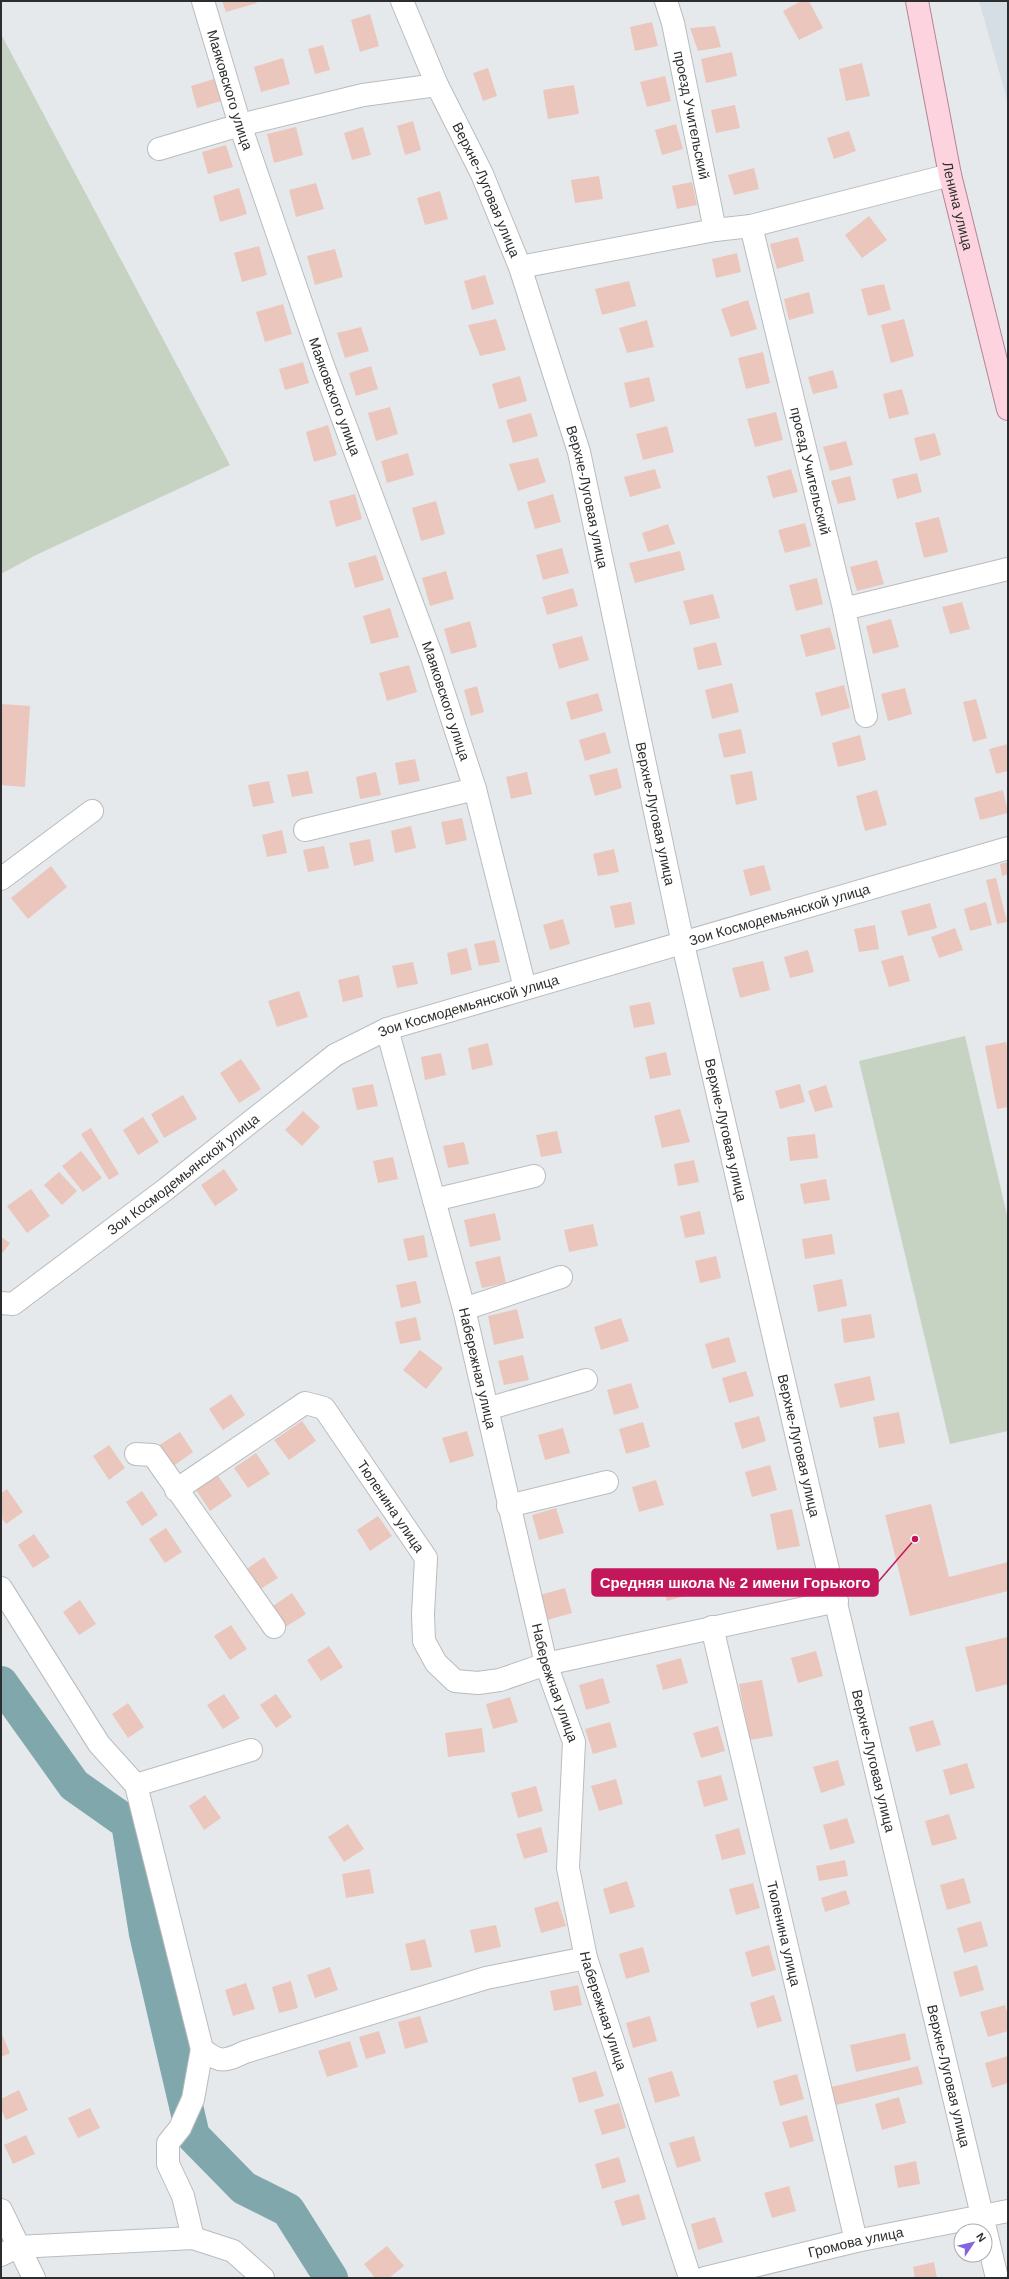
<svg xmlns="http://www.w3.org/2000/svg" width="1009" height="2279" viewBox="0 0 1009 2279" font-family="Helvetica,sans-serif">
  <rect width="100%" height="100%" fill="#e6e9ec"/>
  <polygon fill="#d5dde5" points="979,1 1008,1 1008,103"/>
  <g fill="#c6d3c3">
    <polygon points="1,34 230,465 36,555 1,574"/>
    <polygon points="965,1036 1008,1219 1008,1431 950,1444 859,1061"/>
  </g>
  <g fill="none" stroke-linecap="round" stroke-linejoin="round">
    <polyline stroke="#7fa7ac" stroke-width="34" points="1,1683 74,1785 128,1823 146,1934 193,2136 244,2188 288,2210 331,2278"/>
  </g>
  <g fill="#ebc6bc">
    <polygon points="222,1 256,1 257,3 226,12"/>
    <polygon points="801,1 809,1 823,28 799,40 783,11"/>
    <polygon points="370,14 379,46 360,52 351,20"/>
    <polygon points="652,22 658,46 635,51 630,27"/>
    <polygon points="715,26 721,47 698,51 690,28"/>
    <polygon points="323,45 330,70 315,74 308,49"/>
    <polygon points="732,52 737,76 706,83 701,59"/>
    <polygon points="283,58 290,84 261,92 254,67"/>
    <polygon points="862,63 870,96 846,101 839,69"/>
    <polygon points="488,68 497,96 483,101 473,73"/>
    <polygon points="665,76 671,101 647,107 640,82"/>
    <polygon points="214,79 221,101 197,108 191,86"/>
    <polygon points="574,85 579,114 548,119 543,90"/>
    <polygon points="735,105 740,128 716,133 711,110"/>
    <polygon points="413,121 421,150 405,155 397,126"/>
    <polygon points="676,124 683,149 662,155 655,130"/>
    <polygon points="296,127 303,155 274,163 267,134"/>
    <polygon points="363,127 371,155 352,160 344,133"/>
    <polygon points="849,131 856,151 834,159 827,138"/>
    <polygon points="226,145 233,167 208,174 202,152"/>
    <polygon points="754,168 759,189 734,195 728,175"/>
    <polygon points="599,176 603,199 575,203 571,180"/>
    <polygon points="692,182 697,205 677,209 672,186"/>
    <polygon points="316,183 324,209 296,217 289,190"/>
    <polygon points="239,188 247,214 220,222 213,196"/>
    <polygon points="440,191 448,219 425,225 417,198"/>
    <polygon points="869,216 887,240 862,258 845,235"/>
    <polygon points="798,237 804,261 777,269 770,244"/>
    <polygon points="259,246 267,275 242,282 234,253"/>
    <polygon points="335,249 343,277 315,285 307,256"/>
    <polygon points="737,253 741,272 716,278 712,259"/>
    <polygon points="485,275 494,304 472,310 464,281"/>
    <polygon points="629,281 636,306 602,315 595,289"/>
    <polygon points="884,284 891,310 868,316 861,289"/>
    <polygon points="809,292 814,313 789,320 784,299"/>
    <polygon points="748,300 757,329 731,337 721,309"/>
    <polygon points="283,304 292,334 265,342 256,312"/>
    <polygon points="496,319 506,350 480,356 468,325"/>
    <polygon points="904,319 914,356 891,363 881,325"/>
    <polygon points="647,320 654,347 627,353 619,328"/>
    <polygon points="361,327 369,351 345,358 337,333"/>
    <polygon points="763,352 770,383 746,389 738,358"/>
    <polygon points="303,362 309,383 285,390 279,369"/>
    <polygon points="371,366 378,389 356,396 349,373"/>
    <polygon points="833,370 838,388 813,394 808,377"/>
    <polygon points="520,376 527,401 499,409 492,384"/>
    <polygon points="649,377 655,401 630,408 624,383"/>
    <polygon points="902,389 909,414 889,419 883,394"/>
    <polygon points="390,407 398,434 376,441 368,413"/>
    <polygon points="776,412 783,440 755,447 747,419"/>
    <polygon points="531,413 538,436 513,443 506,420"/>
    <polygon points="328,425 337,455 314,462 306,432"/>
    <polygon points="667,426 674,452 643,460 636,434"/>
    <polygon points="935,433 941,455 920,461 914,438"/>
    <polygon points="846,441 853,465 830,471 823,447"/>
    <polygon points="408,453 414,475 387,483 381,461"/>
    <polygon points="538,458 546,482 518,491 509,464"/>
    <polygon points="655,469 661,488 630,497 624,477"/>
    <polygon points="791,469 798,492 773,498 767,476"/>
    <polygon points="917,473 922,492 897,499 892,479"/>
    <polygon points="850,476 856,500 838,504 831,481"/>
    <polygon points="355,494 362,519 336,527 329,501"/>
    <polygon points="553,494 561,522 535,529 527,502"/>
    <polygon points="436,501 445,534 421,541 412,508"/>
    <polygon points="939,517 948,552 924,558 915,523"/>
    <polygon points="805,523 811,546 785,553 778,530"/>
    <polygon points="668,524 675,544 648,552 642,533"/>
    <polygon points="562,548 569,573 543,580 536,555"/>
    <polygon points="680,551 685,570 635,583 629,563"/>
    <polygon points="376,555 384,580 355,588 348,563"/>
    <polygon points="877,560 884,584 857,591 850,567"/>
    <polygon points="446,571 454,599 430,606 422,578"/>
    <polygon points="817,578 823,604 796,611 789,585"/>
    <polygon points="573,588 578,606 547,615 542,597"/>
    <polygon points="713,594 720,618 690,625 683,601"/>
    <polygon points="962,602 970,629 950,634 942,607"/>
    <polygon points="390,608 399,637 371,644 363,616"/>
    <polygon points="891,619 899,647 873,654 866,626"/>
    <polygon points="470,621 477,647 451,654 444,629"/>
    <polygon points="830,627 836,649 806,657 800,635"/>
    <polygon points="582,636 589,660 559,669 552,644"/>
    <polygon points="716,642 722,665 698,670 693,648"/>
    <polygon points="409,665 417,692 387,701 379,673"/>
    <polygon points="732,683 739,712 712,719 705,690"/>
    <polygon points="844,685 850,708 821,716 815,693"/>
    <polygon points="477,686 484,712 471,716 464,690"/>
    <polygon points="905,688 912,714 888,721 881,694"/>
    <polygon points="598,693 603,711 571,720 566,702"/>
    <polygon points="976,699 987,738 973,742 963,702"/>
    <polygon points="1,704 30,706 25,787 1,785"/>
    <polygon points="741,729 746,753 724,758 718,734"/>
    <polygon points="605,732 611,753 585,761 579,740"/>
    <polygon points="860,735 866,760 838,767 832,743"/>
    <polygon points="1008,744 1008,771 996,774 989,749"/>
    <polygon points="415,759 420,781 399,785 395,763"/>
    <polygon points="617,768 622,788 595,796 589,775"/>
    <polygon points="308,771 313,793 292,797 287,775"/>
    <polygon points="752,771 757,800 736,805 730,775"/>
    <polygon points="376,772 381,795 360,799 356,777"/>
    <polygon points="527,772 532,794 511,799 506,777"/>
    <polygon points="269,781 274,803 253,807 248,785"/>
    <polygon points="877,790 887,825 865,831 856,796"/>
    <polygon points="1003,790 1008,813 980,820 974,798"/>
    <polygon points="462,818 467,840 446,845 441,822"/>
    <polygon points="411,826 416,848 395,853 391,831"/>
    <polygon points="282,830 287,853 267,857 262,835"/>
    <polygon points="370,839 374,861 354,866 349,843"/>
    <polygon points="324,846 329,868 308,872 303,850"/>
    <polygon points="614,849 619,872 598,876 593,854"/>
    <polygon points="1008,862 1008,874 1002,876 1000,864"/>
    <polygon points="764,865 771,890 750,896 743,870"/>
    <polygon points="51,866 67,887 28,919 11,898"/>
    <polygon points="996,878 1007,922 997,924 986,880"/>
    <polygon points="631,902 635,924 615,928 610,906"/>
    <polygon points="986,902 992,925 970,931 964,909"/>
    <polygon points="930,903 937,928 908,936 901,911"/>
    <polygon points="563,919 570,944 550,950 543,925"/>
    <polygon points="875,925 879,949 859,952 854,929"/>
    <polygon points="955,928 963,950 939,958 931,937"/>
    <polygon points="495,940 500,962 479,966 474,944"/>
    <polygon points="467,948 472,970 451,975 447,953"/>
    <polygon points="808,950 814,972 790,978 784,957"/>
    <polygon points="903,955 910,981 889,987 881,961"/>
    <polygon points="763,961 770,990 740,998 732,968"/>
    <polygon points="413,962 418,984 397,988 392,966"/>
    <polygon points="359,975 363,997 343,1002 338,980"/>
    <polygon points="299,991 308,1017 277,1027 268,1001"/>
    <polygon points="650,1002 655,1024 634,1028 629,1006"/>
    <polygon points="1006,1042 1008,1053 1008,1107 997,1109 985,1046"/>
    <polygon points="488,1043 493,1065 472,1070 468,1048"/>
    <polygon points="666,1052 671,1075 650,1079 645,1057"/>
    <polygon points="441,1053 446,1075 425,1080 421,1057"/>
    <polygon points="241,1059 261,1089 239,1103 220,1073"/>
    <polygon points="373,1084 378,1106 357,1110 352,1088"/>
    <polygon points="800,1084 805,1102 780,1109 775,1091"/>
    <polygon points="826,1085 833,1107 815,1112 808,1091"/>
    <polygon points="183,1095 197,1119 164,1138 151,1114"/>
    <polygon points="680,1109 690,1142 662,1148 654,1116"/>
    <polygon points="303,1111 320,1127 302,1146 285,1130"/>
    <polygon points="143,1117 159,1142 138,1155 123,1130"/>
    <polygon points="91,1128 119,1174 109,1180 81,1134"/>
    <polygon points="557,1131 562,1153 541,1157 536,1135"/>
    <polygon points="815,1134 818,1158 790,1161 787,1137"/>
    <polygon points="464,1142 469,1164 448,1168 443,1146"/>
    <polygon points="81,1151 102,1178 83,1192 62,1166"/>
    <polygon points="393,1157 398,1179 378,1183 373,1161"/>
    <polygon points="694,1160 699,1182 678,1186 674,1164"/>
    <polygon points="224,1169 238,1190 215,1206 201,1185"/>
    <polygon points="59,1172 77,1191 62,1205 44,1185"/>
    <polygon points="826,1179 830,1200 804,1204 800,1184"/>
    <polygon points="31,1189 50,1216 27,1233 7,1206"/>
    <polygon points="700,1211 705,1234 685,1238 680,1216"/>
    <polygon points="495,1213 501,1240 470,1247 464,1220"/>
    <polygon points="593,1224 598,1246 569,1252 564,1230"/>
    <polygon points="832,1234 835,1254 805,1259 802,1239"/>
    <polygon points="424,1235 428,1257 408,1261 403,1239"/>
    <polygon points="1,1237 10,1243 1,1255"/>
    <polygon points="500,1256 506,1283 482,1288 475,1262"/>
    <polygon points="716,1256 721,1278 700,1283 695,1261"/>
    <polygon points="842,1279 847,1306 818,1312 813,1285"/>
    <polygon points="416,1281 421,1303 401,1308 396,1285"/>
    <polygon points="517,1309 524,1338 494,1345 488,1316"/>
    <polygon points="871,1314 875,1338 844,1343 841,1319"/>
    <polygon points="416,1317 421,1340 400,1344 395,1322"/>
    <polygon points="621,1318 629,1341 601,1350 594,1327"/>
    <polygon points="729,1337 736,1362 712,1369 705,1344"/>
    <polygon points="420,1350 443,1368 426,1389 403,1370"/>
    <polygon points="523,1355 529,1380 504,1385 498,1361"/>
    <polygon points="746,1371 754,1396 729,1403 722,1378"/>
    <polygon points="870,1376 875,1400 840,1408 834,1384"/>
    <polygon points="631,1383 639,1408 614,1415 607,1390"/>
    <polygon points="231,1394 245,1415 223,1430 209,1409"/>
    <polygon points="899,1412 905,1443 879,1448 873,1417"/>
    <polygon points="759,1416 766,1441 742,1449 734,1423"/>
    <polygon points="302,1421 316,1441 289,1460 274,1440"/>
    <polygon points="643,1422 650,1447 626,1454 619,1429"/>
    <polygon points="563,1428 570,1453 545,1460 538,1435"/>
    <polygon points="467,1431 474,1456 450,1463 442,1438"/>
    <polygon points="180,1432 193,1452 172,1467 158,1446"/>
    <polygon points="109,1445 125,1468 109,1480 93,1456"/>
    <polygon points="256,1453 270,1474 248,1488 234,1468"/>
    <polygon points="770,1465 777,1490 752,1497 745,1472"/>
    <polygon points="218,1476 232,1496 210,1511 196,1490"/>
    <polygon points="656,1480 664,1505 639,1512 632,1487"/>
    <polygon points="7,1489 23,1512 6,1524 1,1517 1,1493"/>
    <polygon points="142,1491 158,1515 142,1526 126,1502"/>
    <polygon points="931,1504 949,1577 1008,1562 1008,1591 910,1616 885,1515"/>
    <polygon points="556,1508 564,1533 539,1540 532,1515"/>
    <polygon points="792,1509 800,1546 777,1550 770,1514"/>
    <polygon points="378,1516 392,1536 370,1551 357,1530"/>
    <polygon points="166,1528 182,1552 165,1563 149,1539"/>
    <polygon points="34,1534 50,1557 33,1568 18,1545"/>
    <polygon points="264,1557 278,1578 256,1592 242,1572"/>
    <polygon points="685,1569 692,1594 667,1601 660,1576"/>
    <polygon points="565,1588 572,1613 547,1620 540,1595"/>
    <polygon points="292,1593 306,1614 284,1628 270,1608"/>
    <polygon points="80,1600 96,1624 79,1635 63,1612"/>
    <polygon points="231,1625 247,1649 230,1660 214,1636"/>
    <polygon points="1008,1637 1008,1684 976,1692 965,1647"/>
    <polygon points="329,1646 343,1667 321,1681 307,1660"/>
    <polygon points="816,1651 823,1676 798,1683 791,1658"/>
    <polygon points="681,1658 688,1683 663,1690 656,1665"/>
    <polygon points="603,1678 610,1703 586,1710 579,1685"/>
    <polygon points="762,1680 773,1736 750,1740 739,1684"/>
    <polygon points="224,1694 240,1718 223,1729 207,1705"/>
    <polygon points="276,1694 292,1717 276,1728 260,1705"/>
    <polygon points="510,1697 518,1722 493,1729 486,1704"/>
    <polygon points="128,1703 144,1727 128,1738 112,1714"/>
    <polygon points="933,1720 941,1745 916,1752 909,1727"/>
    <polygon points="610,1722 617,1747 593,1754 585,1729"/>
    <polygon points="718,1726 725,1751 701,1758 693,1733"/>
    <polygon points="482,1728 485,1752 448,1757 445,1733"/>
    <polygon points="838,1760 845,1785 821,1793 813,1767"/>
    <polygon points="967,1763 975,1788 950,1795 943,1770"/>
    <polygon points="721,1775 728,1800 704,1807 697,1781"/>
    <polygon points="616,1779 623,1804 599,1811 591,1786"/>
    <polygon points="536,1786 543,1811 518,1818 511,1793"/>
    <polygon points="205,1795 221,1818 204,1830 189,1806"/>
    <polygon points="949,1814 957,1839 932,1846 925,1821"/>
    <polygon points="847,1818 855,1843 830,1850 823,1825"/>
    <polygon points="348,1824 364,1849 344,1862 328,1837"/>
    <polygon points="541,1827 548,1852 524,1859 516,1834"/>
    <polygon points="739,1828 746,1854 722,1860 715,1835"/>
    <polygon points="845,1860 848,1876 819,1881 816,1866"/>
    <polygon points="370,1869 374,1893 346,1898 342,1874"/>
    <polygon points="964,1878 971,1903 947,1910 940,1885"/>
    <polygon points="627,1881 635,1907 610,1914 603,1889"/>
    <polygon points="753,1883 760,1908 736,1915 729,1889"/>
    <polygon points="846,1890 850,1904 825,1912 821,1898"/>
    <polygon points="558,1901 566,1926 541,1933 534,1908"/>
    <polygon points="981,1921 988,1946 964,1953 957,1928"/>
    <polygon points="496,1925 501,1947 475,1953 470,1930"/>
    <polygon points="425,1939 432,1967 411,1971 405,1944"/>
    <polygon points="769,1945 776,1970 752,1977 745,1952"/>
    <polygon points="643,1947 650,1972 626,1979 619,1954"/>
    <polygon points="977,1965 984,1990 960,1997 953,1972"/>
    <polygon points="330,1967 338,1990 315,1998 307,1975"/>
    <polygon points="291,1981 298,2008 279,2013 272,1987"/>
    <polygon points="246,1983 255,2009 233,2016 225,1990"/>
    <polygon points="578,1985 582,2005 554,2011 550,1991"/>
    <polygon points="774,1995 782,2021 757,2028 750,2003"/>
    <polygon points="1005,2005 1008,2016 1008,2031 988,2037 980,2012"/>
    <polygon points="420,2016 428,2042 405,2049 398,2022"/>
    <polygon points="650,2016 657,2041 633,2048 626,2023"/>
    <polygon points="379,2031 386,2053 366,2059 359,2037"/>
    <polygon points="1,2032 10,2053 1,2057"/>
    <polygon points="905,2033 911,2060 856,2072 850,2045"/>
    <polygon points="350,2041 358,2067 327,2077 318,2051"/>
    <polygon points="1008,2056 1008,2083 992,2088 985,2063"/>
    <polygon points="918,2066 923,2084 832,2106 827,2088"/>
    <polygon points="596,2071 604,2096 579,2103 572,2078"/>
    <polygon points="672,2071 680,2096 655,2103 648,2078"/>
    <polygon points="797,2074 804,2099 780,2106 773,2081"/>
    <polygon points="19,2090 28,2110 6,2120 1,2109 1,2099"/>
    <polygon points="899,2097 906,2123 882,2130 875,2104"/>
    <polygon points="619,2103 626,2128 602,2135 594,2110"/>
    <polygon points="90,2108 100,2128 78,2138 68,2118"/>
    <polygon points="807,2115 814,2141 790,2148 782,2122"/>
    <polygon points="26,2135 35,2154 13,2164 4,2145"/>
    <polygon points="694,2136 701,2161 677,2168 669,2143"/>
    <polygon points="619,2157 626,2182 602,2189 595,2164"/>
    <polygon points="916,2161 920,2184 898,2188 894,2166"/>
    <polygon points="789,2186 796,2211 772,2218 764,2193"/>
    <polygon points="639,2194 646,2219 622,2226 614,2201"/>
    <polygon points="715,2217 723,2242 698,2250 691,2224"/>
    <polygon points="387,2246 404,2266 389,2278 375,2278 364,2264"/>
    <polygon points="934,2262 937,2278 915,2278 913,2267"/>
  </g>
  <g fill="none" stroke-linecap="round" stroke-linejoin="round">
    <g stroke="#b9bcbe" stroke-width="24">
      <g id="minor">
        <path id="s1" d="M203,1L240,125L322,363L432,657L475,789L525,988"/>
        <path id="s2" d="M402,1L437,85L482,174L520,267L579,452L683,944L814,1511L997,2278"/>
        <path id="s3" d="M666,1L673,23L715,230"/>
        <polyline points="159,149 240,125 363,95 437,85"/>
        <path id="s4" d="M751,226L844,609L866,716"/>
        <polyline points="520,267 715,230 751,226 950,175"/>
        <polyline points="844,609 1008,569"/>
        <polyline points="305,830 475,789"/>
        <polyline points="1,879 92,811"/>
        <path id="s5" d="M387,1029L464,1309L546,1664L574,1742L568,1868L586,1958L690,2278"/>
        <polyline points="434,1200 534,1176"/>
        <path id="s6" d="M1,1303L13,1304L166,1189L335,1055L387,1029L1008,848"/>
        <polyline points="464,1309 561,1277"/>
        <polyline points="487,1409 586,1380"/>
        <polyline points="136,1454 153,1455 274,1627"/>
        <path id="s7" d="M176,1490L305,1403L324,1408L426,1558L423,1614L424,1641L436,1663L455,1681L478,1683L500,1680L546,1664L837,1601"/>
        <polyline points="508,1506 607,1482"/>
        <path d="M1,1588L99,1744L136,1785L202,2049C220,2064 226,2061 245,2052L486,1978L586,1958"/>
        <path id="s8" d="M712,1627L856,2241"/>
        <polyline points="136,1785 251,1750"/>
        <polyline points="1,2210 34,2278"/>
        <polyline points="193,2238 183,2196 168,2164 168,2143 180,2128 193,2099 202,2049"/>
        <polyline points="1,2255 17,2247 193,2238 233,2251 263,2278"/>
        <path id="s9" d="M705,2278L856,2241L1008,2211"/>
      </g>
    </g>
    <g stroke="#b38594" stroke-width="24">
      <g id="major">
        <path id="s10" d="M917,1L950,175L1008,409"/>
      </g>
    </g>
    <use href="#minor" stroke="#fff" stroke-width="22"/>
    <use href="#major" stroke="#fdd3e0" stroke-width="22"/>
  </g>
  <g text-anchor="middle" dominant-baseline="central" stroke-width="3.5" stroke-linejoin="round" paint-order="stroke">
    <g font-size="14" fill="#2c2d2e" stroke="#fff">
      <text stroke="none"><textPath href="#s1" startOffset="93">Маяковского улица</textPath></text>
      <text stroke="none"><textPath href="#s3" startOffset="117">проезд Учительский</textPath></text>
      <text stroke="none"><textPath href="#s2" startOffset="207">Верхне-Луговая улица</textPath></text>
      <text stroke="none"><textPath href="#s10" startOffset="209">Ленина улица</textPath></text>
      <text stroke="none"><textPath href="#s1" startOffset="417">Маяковского улица</textPath></text>
      <text stroke="none"><textPath href="#s4" startOffset="252">проезд Учительский</textPath></text>
      <text stroke="none"><textPath href="#s2" startOffset="531">Верхне-Луговая улица</textPath></text>
      <text stroke="none"><textPath href="#s1" startOffset="741">Маяковского улица</textPath></text>
      <text stroke="none"><textPath href="#s2" startOffset="855">Верхне-Луговая улица</textPath></text>
      <text stroke="none"><textPath href="#s6" startOffset="886">Зои Космодемьянской улица</textPath></text>
      <text stroke="none"><textPath href="#s6" startOffset="562">Зои Космодемьянской улица</textPath></text>
      <text stroke="none"><textPath href="#s2" startOffset="1179">Верхне-Луговая улица</textPath></text>
      <text stroke="none"><textPath href="#s6" startOffset="226">Зои Космодемьянской улица</textPath></text>
      <text stroke="none"><textPath href="#s5" startOffset="351">Набережная улица</textPath></text>
      <text stroke="none"><textPath href="#s2" startOffset="1503">Верхне-Луговая улица</textPath></text>
      <text stroke="none"><textPath href="#s7" startOffset="294">Тюленина улица</textPath></text>
      <text stroke="none"><textPath href="#s5" startOffset="675">Набережная улица</textPath></text>
      <text stroke="none"><textPath href="#s2" startOffset="1827">Верхне-Луговая улица</textPath></text>
      <text stroke="none"><textPath href="#s8" startOffset="315">Тюленина улица</textPath></text>
      <text stroke="none"><textPath href="#s5" startOffset="1011">Набережная улица</textPath></text>
      <text stroke="none"><textPath href="#s2" startOffset="2151">Верхне-Луговая улица</textPath></text>
      <text stroke="none"><textPath href="#s9" startOffset="155">Громова улица</textPath></text>
    </g>
  </g>
  <path fill="none" stroke="#c2185b" stroke-width="1.5" d="M915 1539L878 1582"/>
  <circle fill="#c2185b" stroke="#fff" stroke-width="1.5" cx="915" cy="1539" r="4"/>
  <rect fill="#c2185b" stroke="#c2185b" stroke-width="1.5" x="592" y="1569" width="286" height="27" rx="4"/>
  <g font-size="15" text-anchor="middle" font-weight="bold" fill="#fff">
    <text x="735" y="1588">Средняя школа № 2 имени Горького</text>
  </g>
  <rect width="1009" height="2279" fill="none" stroke="#2c2d2e" stroke-width="4"/>
  <g transform="translate(973 2243) rotate(55)"><circle r="19" fill="#ffffff" stroke="#ababab"/>
  <path d="M0-3L7 15L0 10L-7 15Z" fill="#8465e0"/>
  <text y="-6" font-size="11" font-weight="bold" text-anchor="middle" fill="#2c2d2e">N</text>
  </g>
</svg>
